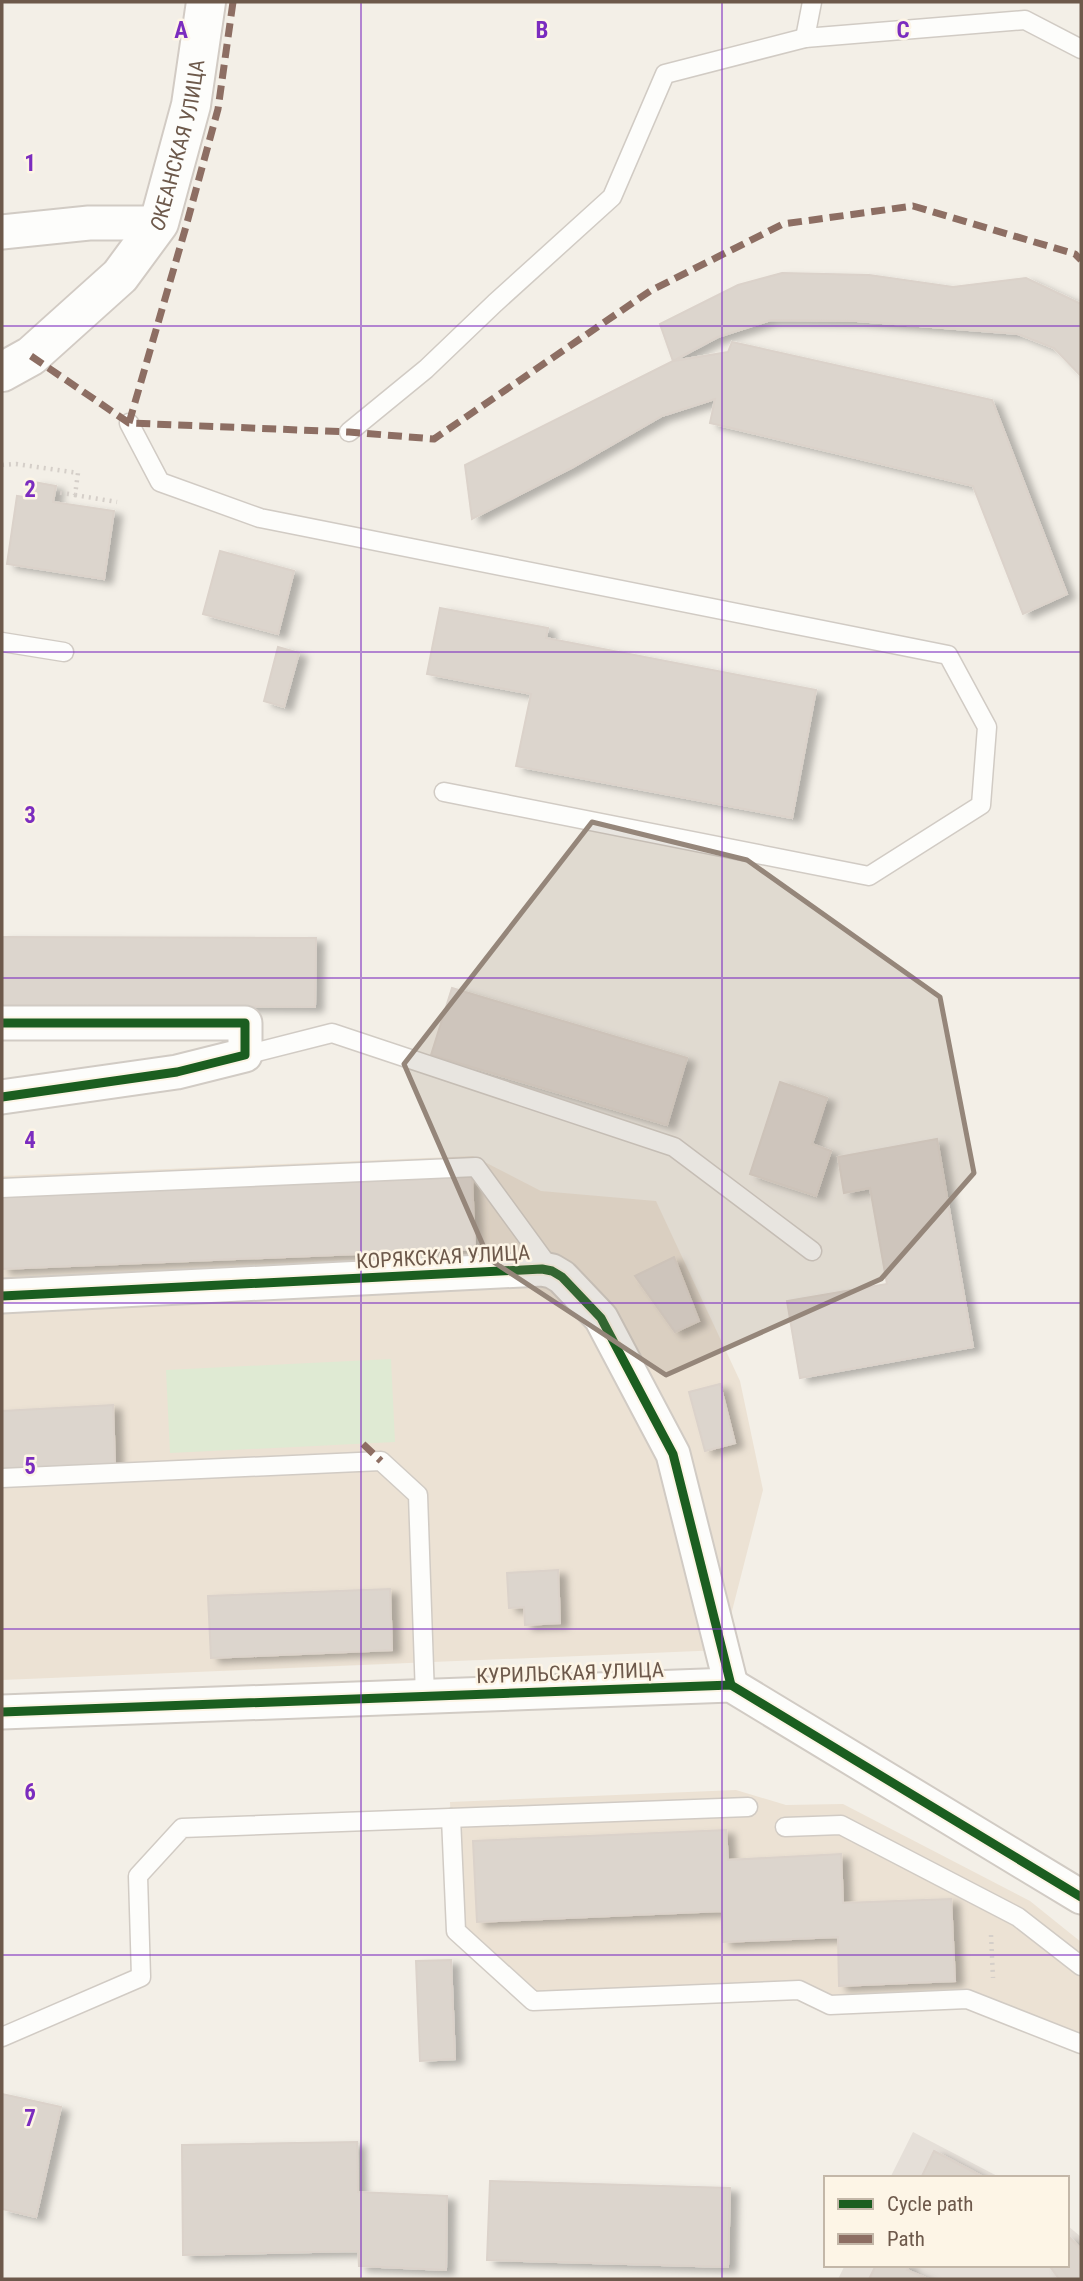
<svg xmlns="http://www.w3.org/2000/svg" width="1083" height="2281" viewBox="0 0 1083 2281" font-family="'Roboto Condensed',sans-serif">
  <defs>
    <filter id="shadow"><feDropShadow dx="8" dy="4.5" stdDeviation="3.5" flood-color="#0004"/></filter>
  </defs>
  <rect width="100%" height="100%" fill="#f3efe7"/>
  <g fill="#ece2d4">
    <polygon points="473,1156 541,1191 656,1201 740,1381 763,1490 722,1650 2,1680 2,1176"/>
    <polygon points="736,1790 786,1805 843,1804 1030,1901 1081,1942 1081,2044 967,1999 830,2005 799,1990 533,2001 456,1931 450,1802"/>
  </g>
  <g fill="#e5dfd8">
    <polygon points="913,2132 1001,2178 890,2178"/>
    <polygon points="1067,2225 1081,2237 1081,2279 838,2279 845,2265 1067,2265"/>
  </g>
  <polygon fill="#dfead3" points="391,1359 395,1442 170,1453 166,1370"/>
  <g fill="#dcd5cd" stroke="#dbd2ca" stroke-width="2" filter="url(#shadow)">
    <polygon points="782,273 869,275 953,287 1026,278 1081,304 1081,376 1054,348 1018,334 857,321 771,320 718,337 673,361 660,324 738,285"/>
    <polygon points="732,342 992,400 1067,594 1023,614 973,486 710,423 715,399 662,416 573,467 472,519 465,465 673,361 728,352"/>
    <polygon points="34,482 56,486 53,502 114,511 104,579 7,564 17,496 31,498"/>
    <polygon points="220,551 294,571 278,634 203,614"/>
    <polygon points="440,608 548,628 546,638 816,690 792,818 516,766 531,694 427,674"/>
    <polygon points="278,647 299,653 284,707 264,701"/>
    <polygon points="2,937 316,938 315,1007 2,1005"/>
    <polygon points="452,988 687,1058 667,1125 431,1055"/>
    <polygon points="780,1082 827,1098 812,1144 831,1151 816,1196 750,1174"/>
    <polygon points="937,1139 973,1347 800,1378 787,1301 887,1284 870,1188 844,1193 838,1157"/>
    <polygon points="472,1177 475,1249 2,1269 2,1197"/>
    <polygon points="674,1257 699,1321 675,1332 635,1276"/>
    <polygon points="720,1384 735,1443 705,1451 689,1392"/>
    <polygon points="113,1405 115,1464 2,1469 2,1411"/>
    <polygon points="558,1570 560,1623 525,1625 524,1607 509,1608 507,1573"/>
    <polygon points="390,1589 392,1650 211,1658 208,1596"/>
    <polygon points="726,1830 728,1860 841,1854 843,1903 951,1899 955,1981 839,1986 838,1937 723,1942 722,1911 477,1922 473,1841"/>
    <polygon points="451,1960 455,2059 420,2061 416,1961"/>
    <polygon points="2,2094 61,2107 36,2217 2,2209"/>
    <polygon points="357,2142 358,2192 447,2196 446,2270 359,2266 358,2251 183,2255 182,2145"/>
    <polygon points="934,2151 985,2178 921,2178"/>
    <polygon points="490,2181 730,2188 728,2267 487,2260"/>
    <polygon points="1067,2235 1081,2249 1081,2279 1059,2279 1049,2265 1067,2265"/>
    <polygon points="876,2265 909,2265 907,2270 928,2279 869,2279"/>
  </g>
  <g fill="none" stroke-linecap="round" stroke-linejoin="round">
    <g stroke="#d1cbc4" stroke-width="21">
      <g id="service">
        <polyline points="805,38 812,2"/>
        <polyline points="129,423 160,482 260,518 948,655 987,727 981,805 869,876 444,792"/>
        <polyline points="349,432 426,369 495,303 612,197 665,74 805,38 1025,20 1081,49"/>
        <polyline points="2,642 64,652"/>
        <polyline points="245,1055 332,1033 674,1147 812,1251"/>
        <polyline points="2,1188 476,1167 552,1271"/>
        <polyline points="2,1478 381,1461 418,1495 425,1696"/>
        <polyline points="451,1818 456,1931 533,2001 799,1990 830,2005 967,1999 1081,2044"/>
        <polyline points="785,1827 841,1825 1018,1917 1081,1966"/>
        <polyline points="2,2037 141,1977 138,1876 182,1828 748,1807"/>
      </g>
    </g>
    <g stroke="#d1cbc4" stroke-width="37">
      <g id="minor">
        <polyline points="2,232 89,223 159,223"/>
        <polyline points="2,1023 245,1023 245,1055 177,1072 2,1097"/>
        <polyline points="2,1296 542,1269 552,1271 562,1277 601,1318 673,1454 731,1685"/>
        <polyline points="2,1712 731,1685 1081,1897"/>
      </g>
    </g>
    <g stroke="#d2cbc4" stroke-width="42">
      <g id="secondary">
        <path id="s1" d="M2,372L31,356L120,276L159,223L191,105L206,2"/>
      </g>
    </g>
    <g stroke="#d5cfc9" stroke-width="4.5" stroke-dasharray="2 5" stroke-linecap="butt">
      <polyline points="2,465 16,464 78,473 75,495 55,492"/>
      <polyline points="75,495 117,502"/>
      <polyline points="991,1935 993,1978"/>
    </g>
    <use href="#service" stroke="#fdfdfb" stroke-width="18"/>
    <use href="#minor" stroke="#fdfdfb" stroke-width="33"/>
    <use href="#secondary" stroke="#fdfdfb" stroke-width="38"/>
    <g stroke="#8d6e63" stroke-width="7" stroke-dasharray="14 7" stroke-linecap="butt">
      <polyline points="31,356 129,423 349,432 434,439 650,291 783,224 913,206 1075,254 1081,260"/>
      <polyline points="129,423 185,230 218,109 233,2"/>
      <polyline points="363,1444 381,1461"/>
    </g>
    <g stroke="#fdf5e6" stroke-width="13">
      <g id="cycleway">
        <polyline points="2,1023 245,1023 245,1055 177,1072 2,1097"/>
        <polyline points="2,1296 542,1269 552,1271 562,1277 601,1318 673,1454 731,1685"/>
        <polyline points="2,1712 731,1685 1081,1897"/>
      </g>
    </g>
    <use href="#cycleway" stroke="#1b5e20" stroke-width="9"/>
  </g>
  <path fill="#95867a" fill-opacity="0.2" stroke="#95867a" stroke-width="5" stroke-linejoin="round" d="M592,822L747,860L940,997L974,1173L881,1279L666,1375L489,1259L404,1064Z"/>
  <path fill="none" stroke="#7b2cbf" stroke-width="2" stroke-opacity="0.55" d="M361,2V2279M722,2V2279M2,326H1081M2,652H1081M2,978H1081M2,1303H1081M2,1629H1081M2,1955H1081"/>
  <g text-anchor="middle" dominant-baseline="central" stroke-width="5" stroke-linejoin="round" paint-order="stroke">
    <g font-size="21" fill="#6d594b" stroke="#fdf5e6">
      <text stroke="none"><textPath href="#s1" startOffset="299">ОКЕАНСКАЯ УЛИЦА</textPath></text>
      <text transform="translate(443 1257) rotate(-3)">КОРЯКСКАЯ УЛИЦА</text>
      <text transform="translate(570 1673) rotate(-2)">КУРИЛЬСКАЯ УЛИЦА</text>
    </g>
  </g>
  <g font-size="23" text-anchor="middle" font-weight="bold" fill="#7b2cbf" stroke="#fdf5e6" stroke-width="5" stroke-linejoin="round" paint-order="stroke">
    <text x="181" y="38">A</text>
    <text x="542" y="38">B</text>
    <text x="903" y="38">C</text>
    <text x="30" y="171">1</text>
    <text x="30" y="497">2</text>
    <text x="30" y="823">3</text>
    <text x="30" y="1148">4</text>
    <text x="30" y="1474">5</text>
    <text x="30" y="1800">6</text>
    <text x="30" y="2126">7</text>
  </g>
  <rect width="1083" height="2281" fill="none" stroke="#6d594b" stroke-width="7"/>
  <rect x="824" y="2176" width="245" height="91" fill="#fdf5e6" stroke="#c3b7a8" stroke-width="2"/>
  <rect x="838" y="2199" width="35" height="10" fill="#1b5e20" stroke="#c3b7a8" stroke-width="2"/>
  <text x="887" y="2211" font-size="21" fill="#6d594b">Cycle path</text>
  <rect x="838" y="2234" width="35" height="10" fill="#8d6e63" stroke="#c3b7a8" stroke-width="2"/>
  <text x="887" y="2246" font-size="21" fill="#6d594b">Path</text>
</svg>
